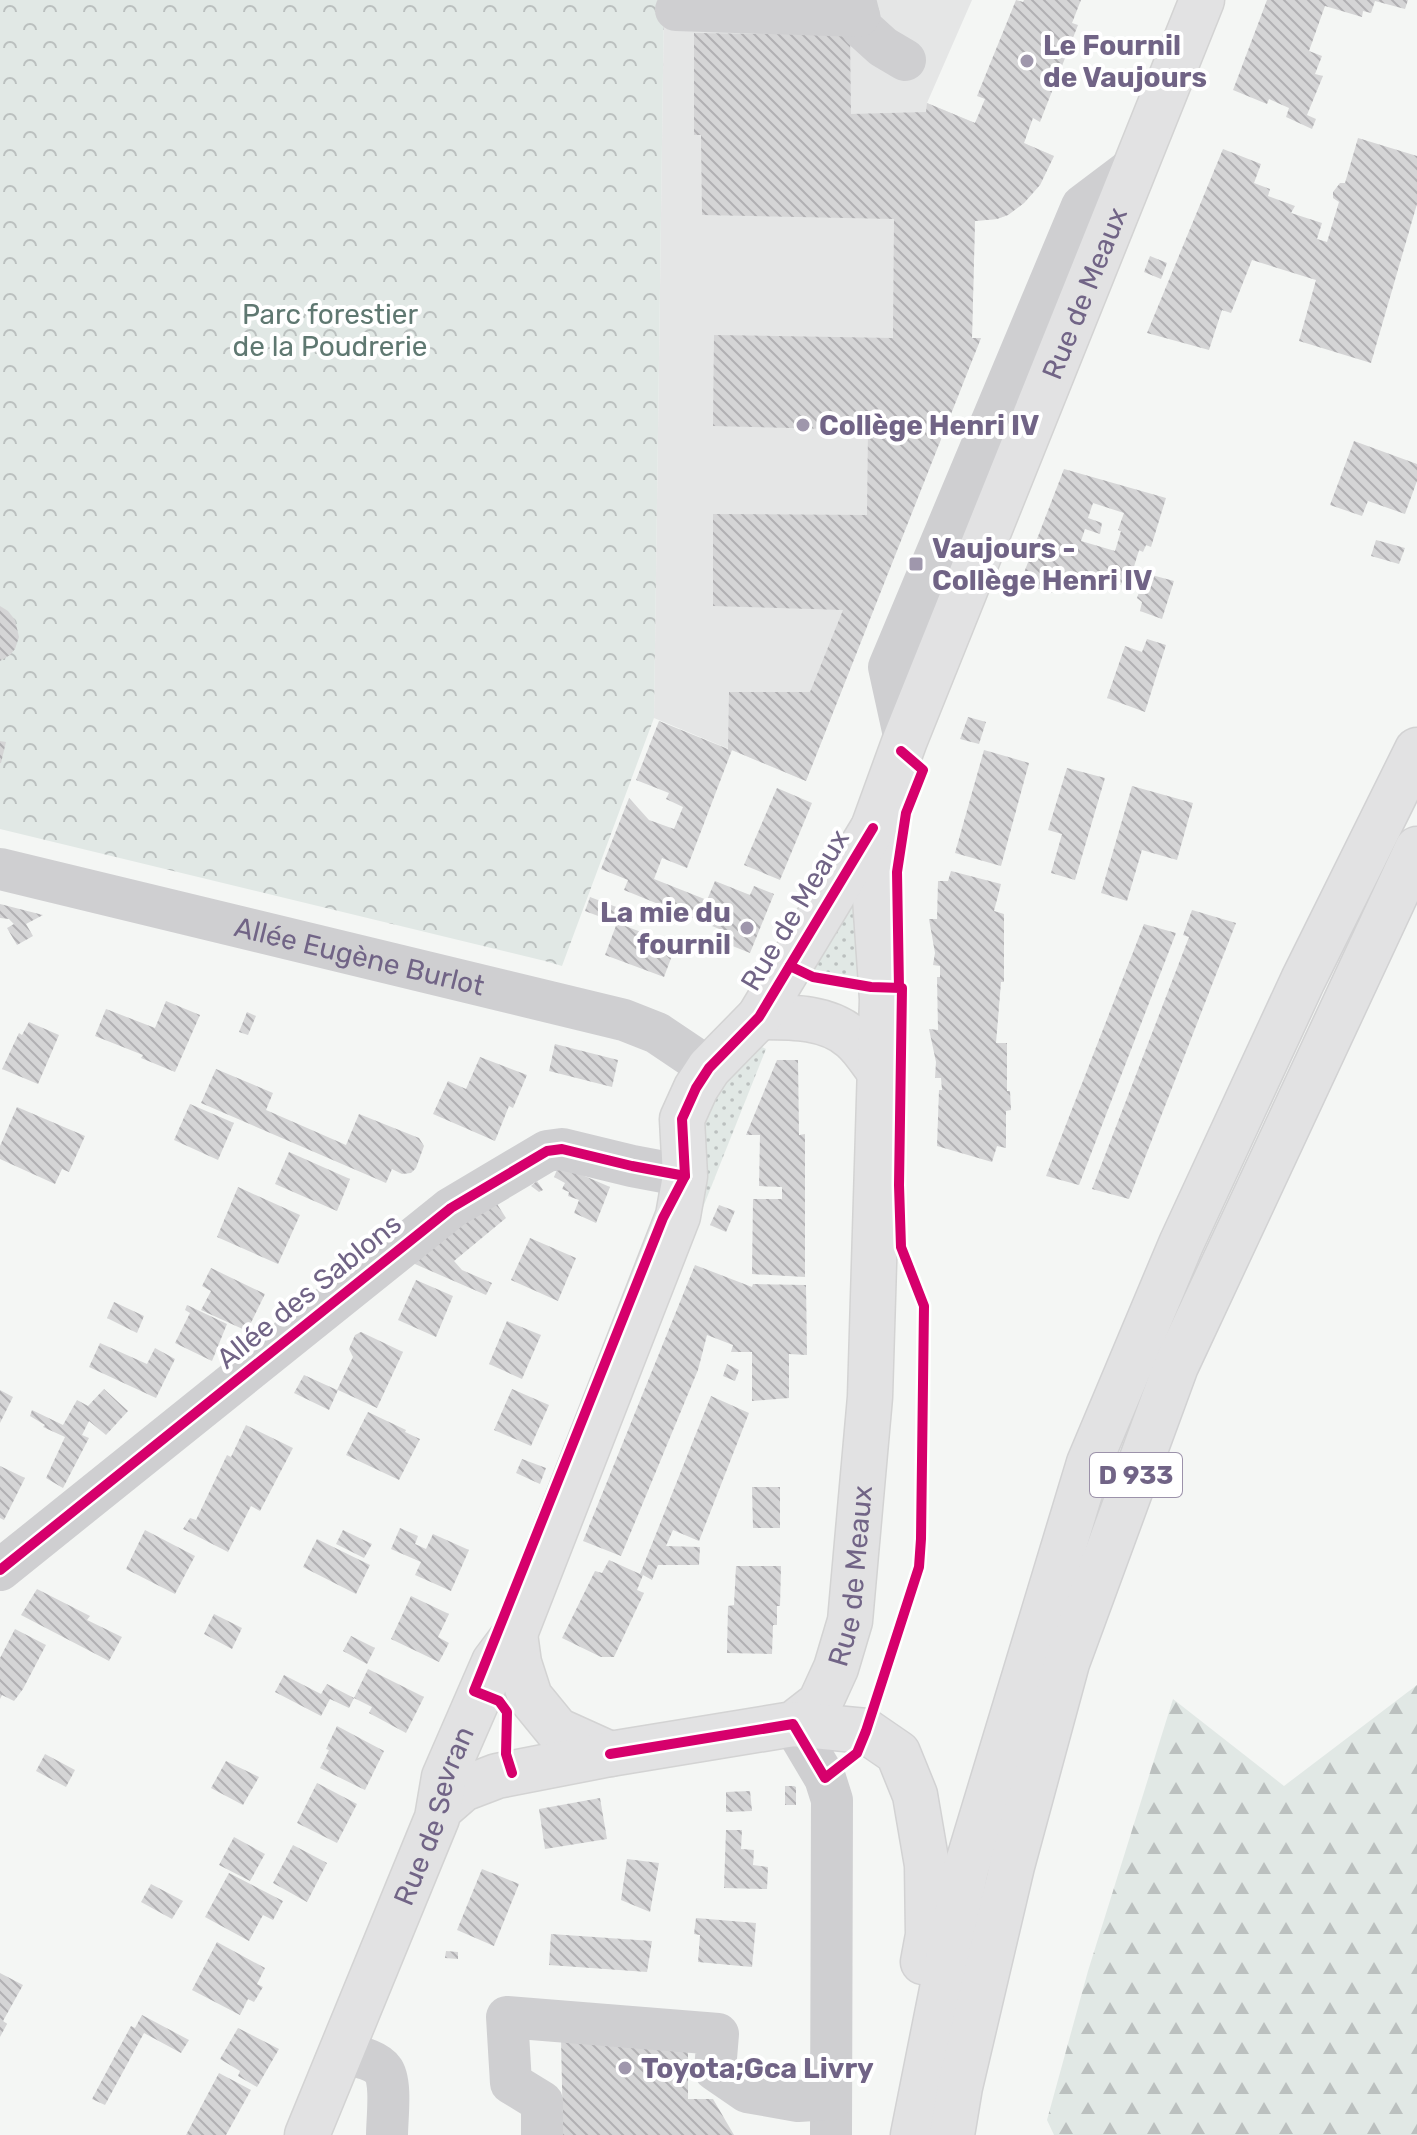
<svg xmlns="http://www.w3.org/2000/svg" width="1417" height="2135" viewBox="0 0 1417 2135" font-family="Rubik,sans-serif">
  <defs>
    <pattern id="grass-dots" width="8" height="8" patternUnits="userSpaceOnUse" patternTransform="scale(2)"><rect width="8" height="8" fill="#e1e8e5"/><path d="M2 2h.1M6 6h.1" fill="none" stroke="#bbc0bf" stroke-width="1.8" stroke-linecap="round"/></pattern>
    <pattern id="forest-firs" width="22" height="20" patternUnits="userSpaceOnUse" patternTransform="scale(2)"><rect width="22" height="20" fill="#e1e8e5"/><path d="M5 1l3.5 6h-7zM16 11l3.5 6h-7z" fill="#bbc0bf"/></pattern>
    <pattern id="park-crowns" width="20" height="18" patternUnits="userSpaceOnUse" patternTransform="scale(2)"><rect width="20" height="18" fill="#e1e8e5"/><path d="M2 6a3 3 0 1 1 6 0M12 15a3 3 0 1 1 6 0" fill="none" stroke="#bbc0bf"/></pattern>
    <pattern id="building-back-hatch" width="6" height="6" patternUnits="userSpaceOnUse" patternTransform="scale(2)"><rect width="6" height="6" fill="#d5d5d6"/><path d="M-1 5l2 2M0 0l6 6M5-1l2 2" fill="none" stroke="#b1b0b3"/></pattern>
  </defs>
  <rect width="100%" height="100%" fill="#f4f6f4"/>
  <polygon fill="#e5e6e6" points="664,0 972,0 927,103 1054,156 1040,185 1024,203 1008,215 997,219 975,221 972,338 981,338 806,781 654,718"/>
  <g fill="url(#grass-dots)">
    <polygon points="854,883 873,984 814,974 804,966"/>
    <polygon points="756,1044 766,1049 696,1225 699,1107"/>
  </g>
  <polygon fill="url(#forest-firs)" points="1417,1685 1417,2135 1054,2135 1047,2120 1088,1971 1173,1699 1284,1786"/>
  <polygon fill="url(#park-crowns)" points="0,0 664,0 654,718 562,966 545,961 0,829"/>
  <g fill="url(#building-back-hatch)" fill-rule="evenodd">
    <polygon points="1016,0 1023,2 1024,0 1081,0 1072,23 1078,25 1040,122 1033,118 1024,143 1054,156 1040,185 1024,203 1008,215 997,219 975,221 972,338 981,338 806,781 732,750 687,868 662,858 654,879 707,900 715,881 750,895 754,886 774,894 750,953 730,945 734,935 624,890 628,880 601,869 629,798 649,820 674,829 683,807 666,799 669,793 636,780 659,721 728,749 729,692 810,692 843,610 713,606 713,514 867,515 868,430 713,426 714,335 893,338 894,219 702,215 701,135 694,135 694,33 850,35 851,114 926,112 927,103 975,123 985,99 977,96"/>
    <polygon points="1267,0 1408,0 1405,9 1375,1 1371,13 1363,11 1362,17 1325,6 1309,51 1322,56 1315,74 1323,76 1307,115 1316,119 1312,129 1286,117 1289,108 1269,99 1267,104 1233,90"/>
    <polygon points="1358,138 1417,156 1417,204 1371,363 1299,341 1316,280 1252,260 1231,313 1222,310 1209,350 1147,333 1223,149 1261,164 1254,183 1270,189 1268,196 1295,206 1291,213 1322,223 1317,239 1327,242 1339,202 1333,198 1333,192 1340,183 1345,183"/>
    <polygon points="1150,256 1167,263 1161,279 1144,272"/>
    <polygon points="1354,441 1417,464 1417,481 1405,514 1368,501 1362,516 1330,505"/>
    <path d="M1064,469L1166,498L1151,547L1146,545L1143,552L1139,550L1133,570L1174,581L1162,619L1140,611L1142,602L1137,598L1143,581L1124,575L1121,585L1109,586L1058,574L1052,593L1020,583ZM1093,503L1124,513L1118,530L1121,531L1115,551L1081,541L1085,529L1100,534L1102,523L1088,518Z"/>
    <polygon points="1376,540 1405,548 1399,564 1371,556"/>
    <polygon points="0,606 8,611 15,620 19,637 15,649 10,655 0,661"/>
    <polygon points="1147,639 1166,645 1145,712 1107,698 1125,646 1142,652"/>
    <polygon points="968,717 986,722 979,744 960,739"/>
    <polygon points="0,741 6,742 1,763 0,763"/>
    <polygon points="984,750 1029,763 1001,866 955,853"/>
    <polygon points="1067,768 1105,778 1075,880 1051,873 1062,834 1048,830"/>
    <polygon points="1132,786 1193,803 1177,860 1142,850 1127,901 1101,893"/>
    <polygon points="777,788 812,803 780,880 744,865"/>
    <polygon points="951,871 1001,884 994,911 1004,914 1004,982 1001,982 996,1043 1007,1043 1007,1091 1010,1091 1011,1110 1006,1111 1006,1148 997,1146 992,1162 937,1146 939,1090 942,1090 941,1078 935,1078 936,1062 929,1029 938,1030 937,977 940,977 940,966 933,965 935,953 929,919 937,919 938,881 948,881"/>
    <polygon points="590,897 619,908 614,922 585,911"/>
    <polygon points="0,904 43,915 26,924 33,936 17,945 7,928 14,924 9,919 0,918"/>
    <polygon points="1192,910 1236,923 1129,1199 1092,1189 1189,937 1183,935"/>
    <polygon points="617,923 676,945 664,977 605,955"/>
    <polygon points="1144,924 1176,933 1079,1185 1046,1176"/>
    <polygon points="166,1001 200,1015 175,1072 141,1058 143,1055 95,1036 106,1009 155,1028"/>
    <polygon points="247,1012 256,1016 248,1035 239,1032"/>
    <polygon points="29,1022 59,1035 38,1084 2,1069 19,1033 22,1035"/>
    <polygon points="555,1044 618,1060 612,1087 549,1071"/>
    <polygon points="480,1057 527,1075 513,1108 509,1106 495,1141 433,1114 448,1081 466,1089"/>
    <polygon points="777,1060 798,1060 799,1135 805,1134 805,1277 752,1274 753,1199 782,1199 782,1187 759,1186 760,1135 746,1135"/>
    <polygon points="216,1069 273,1093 266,1110 346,1145 359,1114 419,1138 424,1146 416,1168 411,1173 402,1174 392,1169 386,1183 201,1103"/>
    <polygon points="190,1104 234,1123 218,1160 174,1140"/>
    <polygon points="17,1107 85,1136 69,1172 62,1169 55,1184 0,1159 0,1146"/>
    <polygon points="289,1152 350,1179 337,1211 275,1184"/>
    <polygon points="559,1165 610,1187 596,1223 574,1213 579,1200 568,1196 569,1192 562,1189 565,1183 554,1177"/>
    <polygon points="537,1181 543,1190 539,1192 531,1186"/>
    <polygon points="238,1187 300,1215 278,1264 217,1237"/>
    <polygon points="497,1204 506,1218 454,1261 462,1270 492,1283 486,1295 408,1261 470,1212"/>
    <polygon points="719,1205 735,1211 726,1232 710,1225"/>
    <polygon points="530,1238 576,1258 558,1301 511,1280"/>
    <polygon points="695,1265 752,1287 753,1284 806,1285 807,1355 789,1354 789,1398 752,1401 752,1352 731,1352 733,1345 707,1335 698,1370 621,1556 583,1541"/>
    <polygon points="211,1268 265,1294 247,1331 201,1310 211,1291 202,1286"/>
    <polygon points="416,1280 453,1296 436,1337 398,1320"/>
    <polygon points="114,1302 144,1316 137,1333 107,1318"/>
    <polygon points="187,1305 227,1324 212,1361 175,1343 190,1313 185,1310"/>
    <polygon points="507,1321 541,1335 522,1379 489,1364"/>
    <polygon points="361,1332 403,1352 377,1408 338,1390 329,1410 294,1393 304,1375 337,1390 353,1357 349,1349 355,1335"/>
    <polygon points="100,1343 147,1364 155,1348 175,1359 156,1398 89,1367"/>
    <polygon points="727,1364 739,1370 735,1381 723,1376"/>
    <polygon points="104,1389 128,1411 106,1435 89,1421 82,1435 89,1438 63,1488 46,1478 65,1437 43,1427 45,1425 30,1416 32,1410 63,1425 77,1400 88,1406"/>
    <polygon points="512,1389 549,1405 531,1446 494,1430"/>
    <polygon points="0,1390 13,1397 0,1423"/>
    <polygon points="711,1396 749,1413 699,1541 673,1530 666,1546 700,1547 699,1565 658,1565 652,1580 643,1575 637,1590 644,1593 614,1657 601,1657 562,1638 595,1571 602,1573 609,1560 640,1574"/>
    <polygon points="368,1412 406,1430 405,1432 420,1439 399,1480 346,1455"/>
    <polygon points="246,1425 293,1448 260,1511 251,1506 228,1552 183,1529 190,1518 196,1520 227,1455 231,1457"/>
    <polygon points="522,1459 546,1468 540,1484 516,1473"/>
    <polygon points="0,1466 25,1478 4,1520 0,1518"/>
    <polygon points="752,1487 780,1487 780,1528 753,1528"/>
    <polygon points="400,1528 418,1536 415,1544 426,1549 433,1534 469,1550 451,1591 415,1575 421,1562 391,1549"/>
    <polygon points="145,1530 195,1556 175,1594 126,1569"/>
    <polygon points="343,1530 372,1544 364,1558 336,1544"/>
    <polygon points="317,1539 370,1565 356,1594 303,1567"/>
    <polygon points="736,1566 781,1566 780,1606 777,1606 777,1625 773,1625 772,1654 727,1653 728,1606 734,1605"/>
    <polygon points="37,1589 90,1616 87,1620 122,1637 109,1661 21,1615"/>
    <polygon points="411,1596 449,1614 438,1637 449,1643 439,1662 391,1639"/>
    <polygon points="214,1614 242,1628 232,1649 204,1634"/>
    <polygon points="15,1629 46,1645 23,1689 14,1701 2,1695 0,1699 0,1658"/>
    <polygon points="351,1636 375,1648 367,1664 343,1651"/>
    <polygon points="368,1669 424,1697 406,1733 369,1713 372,1707 354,1698"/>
    <polygon points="284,1675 321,1694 327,1684 354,1698 349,1708 330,1699 321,1716 275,1692"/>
    <polygon points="337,1726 384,1751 365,1790 320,1768 329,1750 326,1749"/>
    <polygon points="45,1754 75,1770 66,1787 36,1771"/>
    <polygon points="226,1761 259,1777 243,1805 211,1788"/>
    <polygon points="317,1783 357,1804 337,1843 297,1823"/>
    <polygon points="785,1786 794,1786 796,1787 796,1805 785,1805"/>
    <polygon points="750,1791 752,1811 726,1812 726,1792"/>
    <polygon points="600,1798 607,1839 545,1849 539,1809"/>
    <polygon points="726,1830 742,1830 741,1849 754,1850 753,1865 768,1867 767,1889 724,1888"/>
    <polygon points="234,1837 265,1854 250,1881 219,1865"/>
    <polygon points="293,1845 327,1863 307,1902 273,1883"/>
    <polygon points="627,1859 659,1863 650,1912 621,1900"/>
    <polygon points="482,1869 519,1884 494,1946 457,1930"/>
    <polygon points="229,1873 283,1901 273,1920 263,1915 249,1941 205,1917"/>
    <polygon points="151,1884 183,1901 172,1919 141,1902"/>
    <polygon points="696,1918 756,1923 752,1967 698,1962 700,1935 694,1934"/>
    <polygon points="551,1934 652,1941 647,1972 549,1965"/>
    <polygon points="217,1942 265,1968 257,1984 263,1987 254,2002 248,1999 240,2015 192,1990"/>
    <polygon points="446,1951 458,1952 458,1959 445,1958"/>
    <polygon points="0,1973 23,1985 3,2021 7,2024 0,2037"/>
    <polygon points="142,2015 189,2040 181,2053 144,2033 105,2105 92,2099 131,2026 135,2028"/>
    <polygon points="238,2028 279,2049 257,2087 238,2076 240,2071 220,2059"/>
    <polygon points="561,2037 688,2038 688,2099 713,2099 734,2135 563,2135"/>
    <polygon points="219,2073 251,2090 226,2135 186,2135"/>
  </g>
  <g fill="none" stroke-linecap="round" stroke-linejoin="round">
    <g stroke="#d3d3d3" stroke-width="47">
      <g id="major">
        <path d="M759,1017C790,1017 827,1016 852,1038C863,1047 872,1062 881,1074"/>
        <polyline points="515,1634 519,1663 530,1697 557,1730 610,1754"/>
        <path id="s2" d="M440,1809L463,1789L497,1776L610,1754L793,1724L820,1703L836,1668L850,1621L870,1397L882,999L874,884L873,828"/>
        <path id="s3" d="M307,2135L437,1818L444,1777L494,1662L515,1634L678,1216L685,1176L682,1119L696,1088L709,1068L759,1017L873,828L905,740L1202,0"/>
      </g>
    </g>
    <g stroke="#d2d2d3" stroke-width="47">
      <g id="highway">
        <polyline points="793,1724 866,1731 898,1753 915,1795 927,1865 928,1935 923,1962"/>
        <polyline points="913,2135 966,1869 1089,1463 1181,1244 1303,980 1417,750"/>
        <polyline points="952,2135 960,2087 1012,1866 1067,1663 1176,1366 1417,849"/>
      </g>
    </g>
    <g stroke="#cfcfd1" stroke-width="42">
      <polyline points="855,0 862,28 883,47 905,60"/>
      <polyline points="676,10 859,16"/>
      <polyline points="905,740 889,667 1082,206 1135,166"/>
      <path id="s1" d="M0,869L624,1020L657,1033L709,1068"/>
      <polyline points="0,1570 451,1208 547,1151 562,1149 632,1166 685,1176"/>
      <polyline points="793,1724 825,1778 832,1800 831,2135"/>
      <path d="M341,2052C354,2056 375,2059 383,2070C392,2081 387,2120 387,2135"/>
      <polyline points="542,2135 542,2102 511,2083 507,2017 718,2034 715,2070 747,2092 798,2101 831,2099"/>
    </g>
    <use href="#major" stroke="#e2e2e3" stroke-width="44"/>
    <use href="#highway" stroke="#e2e2e3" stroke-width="44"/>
    <g stroke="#fff" stroke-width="15">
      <g id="cycleway">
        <polyline points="899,988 897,872 906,813 923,770 901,751"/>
        <polyline points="0,1570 451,1208 547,1151 562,1149 632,1166 685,1176"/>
        <polyline points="610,1754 793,1724 825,1778 857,1753 866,1731 919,1567 921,1539 924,1306 901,1247 899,1185 902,988 871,987 813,977 790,966"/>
        <polyline points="512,1773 506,1754 507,1712 499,1701 474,1691 663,1218 685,1176 682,1119 696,1088 709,1068 759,1017 873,828"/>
      </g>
    </g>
    <use href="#cycleway" stroke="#d6006c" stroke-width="10"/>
  </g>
  <g fill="#9f97ac" stroke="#fff" stroke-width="3">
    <circle cx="1027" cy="61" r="8"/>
    <circle cx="803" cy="425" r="8"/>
    <rect x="908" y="556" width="16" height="16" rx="4"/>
    <circle cx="747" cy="928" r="8"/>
    <circle cx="625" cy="2068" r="8"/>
  </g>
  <g text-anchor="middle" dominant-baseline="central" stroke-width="8" stroke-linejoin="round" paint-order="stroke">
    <rect fill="#fff" stroke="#9c92aa" stroke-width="2" x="1090" y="1453" width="92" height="44" rx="6"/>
    <g font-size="26" font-weight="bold" fill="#716486">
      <text x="1136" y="1475">D 933</text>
    </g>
    <g font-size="28" font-weight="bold" fill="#716486" stroke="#fff" text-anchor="start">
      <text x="1043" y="45">Le Fournil<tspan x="1043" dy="32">de Vaujours</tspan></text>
      <text x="819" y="425">Collège Henri IV</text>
      <text x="932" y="548">Vaujours -<tspan x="932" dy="32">Collège Henri IV</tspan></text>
      <text x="731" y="912" text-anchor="end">La mie du<tspan x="731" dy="32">fournil</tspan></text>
      <text x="641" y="2068">Toyota;Gca Livry</text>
    </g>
    <g font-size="28" fill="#716486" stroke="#fff">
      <text stroke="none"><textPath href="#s3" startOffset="2016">Rue de Meaux</textPath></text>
      <text transform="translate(795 910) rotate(-59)">Rue de Meaux</text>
      <text stroke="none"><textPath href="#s1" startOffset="370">Allée Eugène Burlot</textPath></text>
      <text transform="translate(309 1291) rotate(-39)">Allée des Sablons</text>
      <text stroke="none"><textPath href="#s2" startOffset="534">Rue de Meaux</textPath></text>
      <text stroke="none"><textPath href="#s3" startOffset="344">Rue de Sevran</textPath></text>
    </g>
    <g font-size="28" fill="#5f7871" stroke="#fff">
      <text x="330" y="314">Parc forestier<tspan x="330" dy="32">de la Poudrerie</tspan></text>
    </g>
  </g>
</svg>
